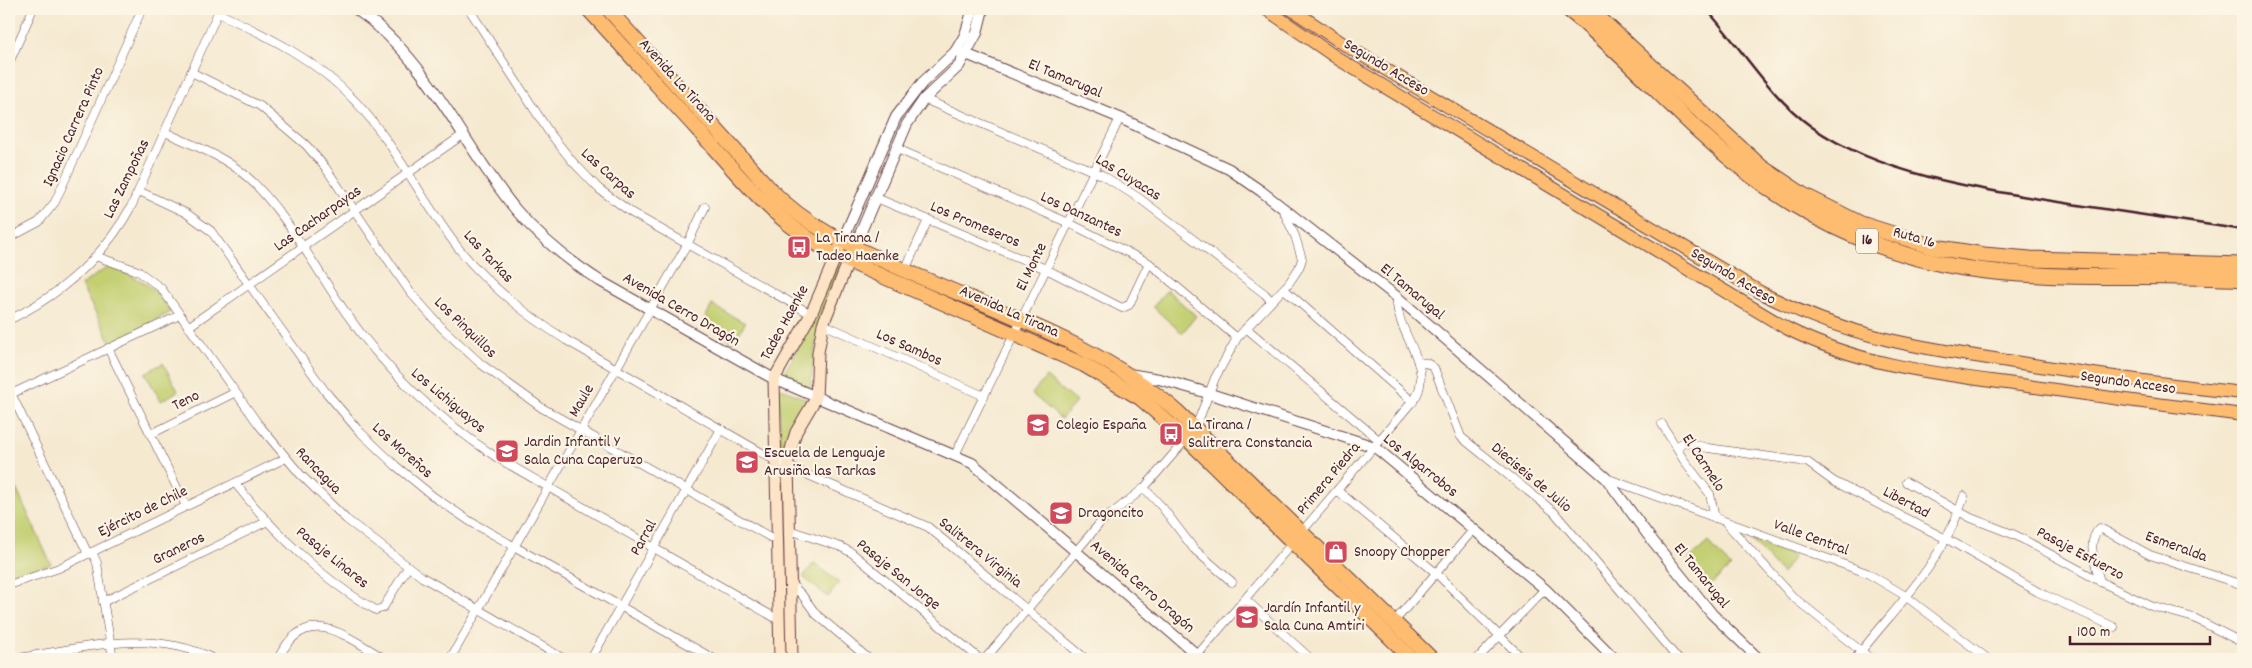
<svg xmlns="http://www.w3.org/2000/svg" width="2252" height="668" viewBox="0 0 2252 668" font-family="Dekko,sans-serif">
  <rect width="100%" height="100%" fill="#fcf5e5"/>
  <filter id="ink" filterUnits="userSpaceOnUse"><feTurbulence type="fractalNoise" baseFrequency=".02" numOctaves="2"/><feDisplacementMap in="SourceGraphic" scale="10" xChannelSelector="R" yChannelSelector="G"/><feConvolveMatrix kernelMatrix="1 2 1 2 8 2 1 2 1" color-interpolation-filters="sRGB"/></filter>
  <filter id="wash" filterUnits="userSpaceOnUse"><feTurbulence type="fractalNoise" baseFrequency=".0096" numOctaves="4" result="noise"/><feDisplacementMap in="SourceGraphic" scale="20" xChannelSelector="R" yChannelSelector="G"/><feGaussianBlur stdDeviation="1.12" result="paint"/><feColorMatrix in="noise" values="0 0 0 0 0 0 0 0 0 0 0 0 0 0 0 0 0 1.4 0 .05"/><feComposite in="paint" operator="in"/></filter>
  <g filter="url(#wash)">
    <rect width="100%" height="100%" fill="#f5e9d0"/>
    <g fill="#c3cf71" stroke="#86774e">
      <polygon points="836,265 841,267 819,320 810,389 781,377 797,351"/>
      <path d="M108,267C140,279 151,282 171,312L111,343L81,285Z"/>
      <polygon points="1167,290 1196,316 1182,333 1153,307"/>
      <polygon points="712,305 745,323 734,342 702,324"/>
      <polygon points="163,363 178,391 161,401 145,373"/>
      <polygon points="1046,377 1076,402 1061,419 1032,394"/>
      <polygon points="778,387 808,400 790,425 785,448 781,448"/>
      <polygon points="9,473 51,564 9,577"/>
      <polygon points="1751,540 1794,556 1782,574"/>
      <polygon points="1708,542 1731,567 1711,584 1689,559"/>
      <polygon points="814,563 839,583 828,597 803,577"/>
    </g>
  </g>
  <g filter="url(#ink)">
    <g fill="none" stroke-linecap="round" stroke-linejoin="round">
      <g stroke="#643d44" stroke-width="9">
        <g id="minor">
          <polyline points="469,9 549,132 572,161 599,189 632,213 811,314"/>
          <path d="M218,13C268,36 315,59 354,100C396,144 422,202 459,249C489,286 526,315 566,340L776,461L928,527L1086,659"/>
          <polyline points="9,63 33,9"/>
          <polyline points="191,72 260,106 306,145 325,167 410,292 442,328 481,364 542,408 777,541"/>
          <polyline points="924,99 1102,175 1139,198 1265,294 1271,301"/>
          <path d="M165,132C192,145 222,155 245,175C283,207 317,271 346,313C386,371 437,418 496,457L779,620"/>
          <polyline points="895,148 1069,223 1149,263 1237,338"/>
          <polyline points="139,191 186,213 211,231 325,391 358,430 396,466 434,497 471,522 714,659"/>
          <polyline points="874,197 1046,269 1122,308 1129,305 1149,263"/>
          <polyline points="9,238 39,222 55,202 142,9"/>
          <polyline points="98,257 138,271 161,288 259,425 300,474 346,519 422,577 564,659"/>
          <polyline points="905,270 928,220"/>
          <polyline points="1284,289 1413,402"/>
          <path d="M9,320C62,294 104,257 132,205L219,10"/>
          <polyline points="823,324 984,396"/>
          <polyline points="188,327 464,134"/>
          <polyline points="1246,328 1380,441"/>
          <polyline points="108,348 186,506"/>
          <polyline points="1418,363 1427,363 1434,368 1461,437 1554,512 1678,659"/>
          <polyline points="9,389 88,554"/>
          <polyline points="11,394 180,315"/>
          <polyline points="1662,424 1683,459 1710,494 1715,518"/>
          <polyline points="151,434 234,393"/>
          <polyline points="1676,447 1684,442 1708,448 1807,462 1833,481 1954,543 2038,592 2114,627"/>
          <polyline points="955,455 1120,118"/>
          <polyline points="1606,478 1867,573 1904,595 1988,659"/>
          <polyline points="1906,482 1971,518 2015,535 2107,585 2151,606 2194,618 2243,643"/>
          <path d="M235,483C272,530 323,581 376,610L383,608L408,567"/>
          <polyline points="1144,488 1162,507 1194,549 1232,582"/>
          <polyline points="1338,491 1436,573 1523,659"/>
          <polyline points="1727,524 1793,597 1871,659"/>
          <polyline points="789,530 841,547 852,553 980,659"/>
          <polyline points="92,552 97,563 113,659"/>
          <path d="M2100,582C2096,564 2085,542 2100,528L2150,555L2243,585"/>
          <polyline points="790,583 802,595 816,614 869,659"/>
          <polyline points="9,585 59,568 286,458"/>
          <polyline points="1245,599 1311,659"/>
          <polyline points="103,602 268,521"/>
          <polyline points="1393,623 1474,529"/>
          <path d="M12,659C79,649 150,627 214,659"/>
          <path d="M278,659C306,601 347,637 385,659"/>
          <polyline points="450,659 687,245 705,207"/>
          <polyline points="591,659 721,429"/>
          <polyline points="985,659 1100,523 1144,488 1195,429 1215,378 1237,338 1289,283 1299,268 1302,259 1295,236 1282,208"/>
          <path d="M1194,659L1416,397C1434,363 1394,331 1397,297"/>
          <polyline points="1477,659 1545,589"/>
          <path d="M1855,659C1896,606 1943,564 1964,496"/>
        </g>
      </g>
      <g stroke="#643d44" stroke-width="12">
        <g id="tertiary">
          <path d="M356,9C429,59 461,143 516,210C540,238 569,261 600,281L774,379L972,463L1202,659"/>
          <polyline points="955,52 965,35 973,9"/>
          <polyline points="842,242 896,117 922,83 955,52 966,54 1120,118 1229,169 1261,191 1397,297 1606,478 1648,535 1712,614 1759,659"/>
          <polyline points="854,248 907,124 924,99 959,66 977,33 983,9"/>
          <polyline points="1129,374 1159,379 1198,390 1375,447 1545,589 1615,659"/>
        </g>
      </g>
      <g stroke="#643d44" stroke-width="13">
        <g id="secondary">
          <polyline points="780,659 774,379 811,314 842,242"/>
          <polyline points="792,659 788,460 796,432 816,398 818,353 823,324 854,248"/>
        </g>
      </g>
      <g stroke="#643d44" stroke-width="14">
        <g id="primary">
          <path d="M1266,9L1340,60L1786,328C1860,366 1940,374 2021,385C2095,396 2169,406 2243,415"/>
          <path d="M1291,9L1348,47L1760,292C1844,337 1922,348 2014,362C2090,374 2167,385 2243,393"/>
        </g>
      </g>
      <g stroke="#643d44" stroke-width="16">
        <g id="trunk">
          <path d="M588,9C625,49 661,90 698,130C747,185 779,228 848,261L1084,365L1140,398L1187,439L1412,659"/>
          <path d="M608,9L771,190C811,231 860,250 911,273C1002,313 1103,346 1179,413L1432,659"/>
        </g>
      </g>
      <g stroke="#643d44" stroke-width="17">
        <g id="motorway">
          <path d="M1568,9C1633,61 1686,126 1752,176C1814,223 1888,256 1964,268C2056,282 2151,273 2243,279"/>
          <polyline points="1589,9 1761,167 1803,195 1861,224 1934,247 1984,255 2030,259 2243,265"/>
        </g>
      </g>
      <use href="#minor" stroke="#fff" stroke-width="8"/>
      <use href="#tertiary" stroke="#fff" stroke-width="10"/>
      <use href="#secondary" stroke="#fee4c6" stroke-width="11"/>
      <use href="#primary" stroke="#fdbc70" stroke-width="12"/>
      <use href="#trunk" stroke="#fdbc70" stroke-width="14"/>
      <use href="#motorway" stroke="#fdbc70" stroke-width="15"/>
      <path stroke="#4a1f2b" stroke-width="2.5" d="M1706,9C1742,48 1768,95 1812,127C1881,176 1989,191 2071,204C2129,213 2186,221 2243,230"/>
    </g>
  </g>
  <defs>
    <g id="bus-square" transform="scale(1.25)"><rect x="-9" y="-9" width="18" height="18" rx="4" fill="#d1495b" stroke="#fcf5e5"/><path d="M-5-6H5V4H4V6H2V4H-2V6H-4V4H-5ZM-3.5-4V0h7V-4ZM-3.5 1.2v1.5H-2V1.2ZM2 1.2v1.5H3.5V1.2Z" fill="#fff"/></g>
    <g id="school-square" transform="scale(1.25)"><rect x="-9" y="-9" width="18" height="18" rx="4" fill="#d1495b" stroke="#fcf5e5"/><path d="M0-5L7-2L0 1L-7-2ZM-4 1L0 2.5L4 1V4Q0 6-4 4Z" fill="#fff"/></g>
    <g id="shop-square" transform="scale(1.25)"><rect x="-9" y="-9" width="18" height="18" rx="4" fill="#d1495b" stroke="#fcf5e5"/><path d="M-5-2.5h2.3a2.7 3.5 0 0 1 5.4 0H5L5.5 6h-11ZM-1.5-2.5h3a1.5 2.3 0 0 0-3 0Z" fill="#fff"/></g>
  </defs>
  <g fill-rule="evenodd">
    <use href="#bus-square" x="799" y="247"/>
    <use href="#school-square" x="1038" y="425"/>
    <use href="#bus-square" x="1171" y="434"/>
    <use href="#school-square" x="507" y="451"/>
    <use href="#school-square" x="747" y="462"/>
    <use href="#school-square" x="1061" y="513"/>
    <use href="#shop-square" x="1336" y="552"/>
    <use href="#school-square" x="1247" y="617"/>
  </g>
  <g text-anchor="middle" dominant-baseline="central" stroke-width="4.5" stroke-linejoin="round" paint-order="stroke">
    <rect fill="#fcf5e5" stroke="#7f5f63" stroke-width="1" x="1856" y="228.5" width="22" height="25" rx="4"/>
    <g font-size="15" font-weight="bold" fill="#4a1f2b">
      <text x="1867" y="241">16</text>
    </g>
    <g font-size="16" fill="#4a1f2b" stroke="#fcf5e5">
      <text transform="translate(1386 68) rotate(31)">Segundo Acceso</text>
      <text transform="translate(1065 79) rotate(23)">El Tamarugal</text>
      <text transform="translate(677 81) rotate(48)">Avenida La Tirana</text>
      <text transform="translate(74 127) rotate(-66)">Ignacio Carrera Pinto</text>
      <text transform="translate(608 174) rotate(42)">Las Carpas</text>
      <text transform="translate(1128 178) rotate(32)">Las Cuyacas</text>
      <text transform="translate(127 179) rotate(-64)">Las Zampoñas</text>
      <text transform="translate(1081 215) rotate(25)">Los Danzantes</text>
      <text transform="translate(318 219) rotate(-35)">Las Cacharpayas</text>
      <text transform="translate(975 225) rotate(23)">Los Promeseros</text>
      <text transform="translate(1914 238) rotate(16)">Ruta 16</text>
      <text transform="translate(488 257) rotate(47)">Las Tarkas</text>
      <text transform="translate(1032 267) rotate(-64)">El Monte</text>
      <text transform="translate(1733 277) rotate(31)">Segundo Acceso</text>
      <text transform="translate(1412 292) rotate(40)">El Tamarugal</text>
      <text transform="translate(681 310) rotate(30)">Avenida Cerro Dragón</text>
      <text transform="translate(1009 312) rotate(24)">Avenida La Tirana</text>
      <text transform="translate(785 323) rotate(-61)">Tadeo Haenke</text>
      <text transform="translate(465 328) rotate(44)">Los Pinquillos</text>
      <text transform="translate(909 348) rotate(24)">Los Sambos</text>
      <text transform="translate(2128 383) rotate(8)">Segundo Acceso</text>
      <text transform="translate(186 401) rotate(-26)">Teno</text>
      <text transform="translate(448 401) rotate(40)">Los Lichiguayos</text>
      <text transform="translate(582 401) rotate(-60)">Maule</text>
      <text transform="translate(402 451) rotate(42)">Los Moreños</text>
      <text transform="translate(1703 463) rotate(57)">El Carmelo</text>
      <text transform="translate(1420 466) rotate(39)">Los Algarrobos</text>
      <text transform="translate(318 471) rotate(46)">Rancagua</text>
      <text transform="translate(1531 478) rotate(40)">Dieciseis de Julio</text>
      <text transform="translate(1329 479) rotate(-50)">Primera Piedra</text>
      <text transform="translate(1906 503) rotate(28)">Libertad</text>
      <text transform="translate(143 512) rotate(-26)">Ejército de Chile</text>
      <text transform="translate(644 538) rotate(-61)">Parral</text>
      <text transform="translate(1811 538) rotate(20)">Valle Central</text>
      <text transform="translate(2176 547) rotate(20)">Esmeralda</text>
      <text transform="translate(179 549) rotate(-26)">Graneros</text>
      <text transform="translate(980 553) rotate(39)">Salitrera Virginia</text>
      <text transform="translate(2080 554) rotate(28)">Pasaje Esfuerzo</text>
      <text transform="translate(332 558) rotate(39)">Pasaje Linares</text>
      <text transform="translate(898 575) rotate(39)">Pasaje San Jorge</text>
      <text transform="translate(1701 576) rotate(51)">El Tamarugal</text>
      <text transform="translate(1142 587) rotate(41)">Avenida Cerro Dragón</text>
    </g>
    <g font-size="16" fill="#4a1f2b" stroke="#fcf5e5" text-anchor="start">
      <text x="816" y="238">La Tirana /<tspan x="816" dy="18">Tadeo Haenke</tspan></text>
      <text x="1056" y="425">Colegio España</text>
      <text x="1188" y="425">La Tirana /<tspan x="1188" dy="18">Salitrera Constancia</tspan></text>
      <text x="524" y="442">Jardin Infantil Y<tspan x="524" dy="18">Sala Cuna Caperuzo</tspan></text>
      <text x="764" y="453">Escuela de Lenguaje<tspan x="764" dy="18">Arusiña las Tarkas</tspan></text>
      <text x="1078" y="513">Dragoncito</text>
      <text x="1354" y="552">Snoopy Chopper</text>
      <text x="1264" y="608">Jardín Infantil y<tspan x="1264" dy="18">Sala Cuna Amtiri</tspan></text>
    </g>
  </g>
  <rect width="2252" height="668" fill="none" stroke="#fcf5e5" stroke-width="30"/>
  <path d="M2070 636v8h140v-8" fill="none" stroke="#4a1f2b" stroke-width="2.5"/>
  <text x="2077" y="636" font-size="15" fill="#4a1f2b" stroke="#fcf5e5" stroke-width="4" paint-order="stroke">100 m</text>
</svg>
